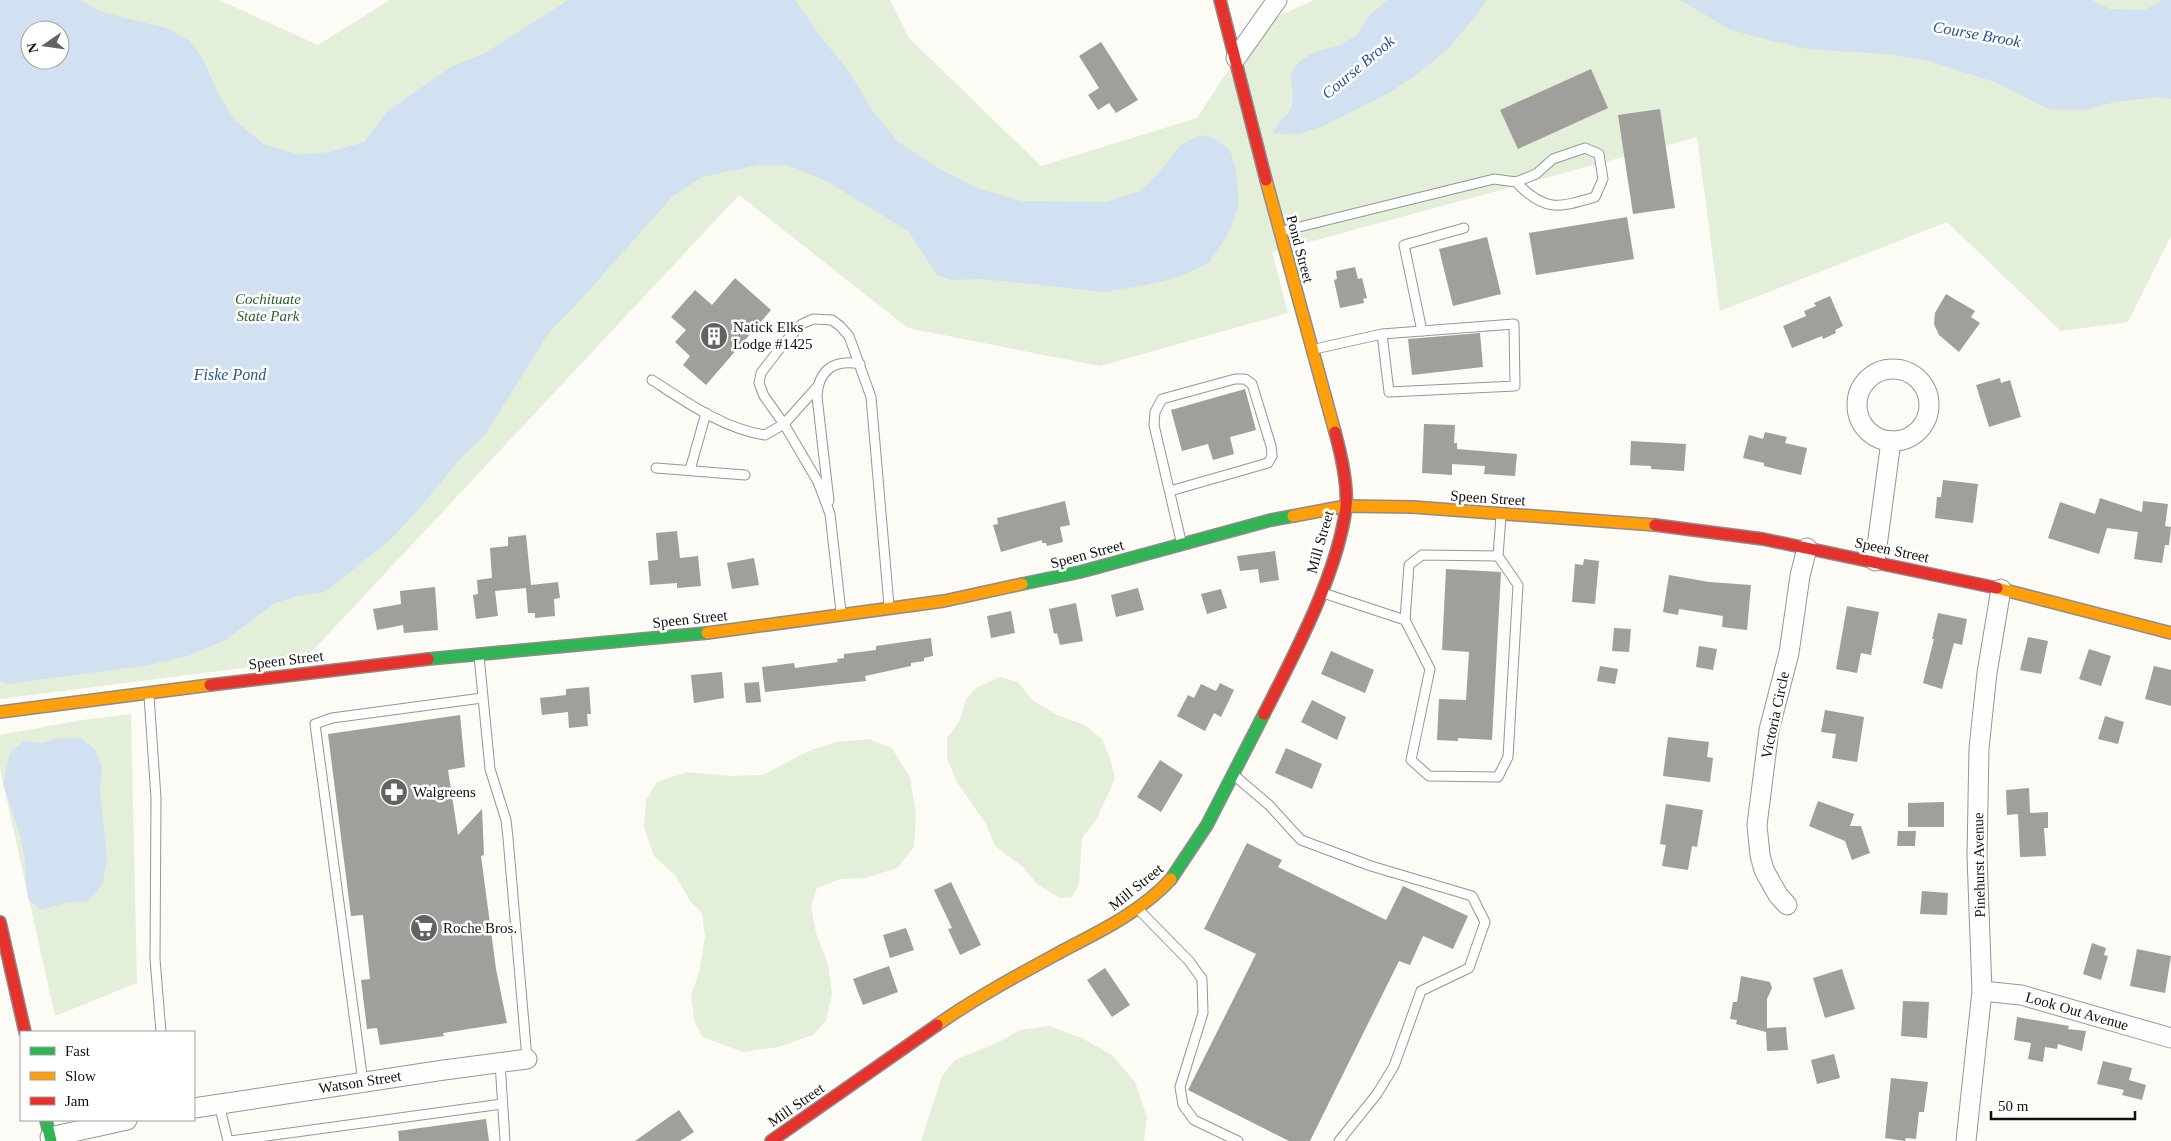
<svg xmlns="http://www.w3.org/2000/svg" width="2171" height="1141" viewBox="0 0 2171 1141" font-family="'Times New Roman',serif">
  <rect width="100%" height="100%" fill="#fcfbf6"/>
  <g fill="#e3efd9" fill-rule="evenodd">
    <path d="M0,0H219L318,45L390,0H890L909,38L1041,166L1197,118L1258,25L1314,0H2171V236L2128,322L2061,331L1947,222L1720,311L1697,137L1272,252L1288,313L1100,366L908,328L739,195L304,660L0,699ZM30,30H60V60H30Z"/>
    <polygon points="1000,677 1018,682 1032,700 1057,715 1085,725 1102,739 1110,758 1115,779 1096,820 1082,838 1079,884 1072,897 1060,898 1038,885 1022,866 995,846 986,824 957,782 947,759 947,738 959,722 966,699 976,688"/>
    <polygon points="131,714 137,983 55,1016 0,769 0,735 82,720"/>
    <polygon points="869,739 892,748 910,778 916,814 914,847 897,868 866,878 840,879 817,888 811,906 816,933 828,964 832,993 826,1021 813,1035 778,1047 743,1052 703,1037 695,1023 691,996 699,972 705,937 702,913 690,901 676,876 654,856 644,827 646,800 657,782 687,772 732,776 762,775 811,750 837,742"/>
    <polygon points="1049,1026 1082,1038 1112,1055 1135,1082 1147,1117 1144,1141 921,1141 942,1076 955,1060 999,1042 1020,1030"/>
  </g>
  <g fill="#d1e1f2" fill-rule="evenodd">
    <path d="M0,0H81L101,12L167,28L190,41L204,61L217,91L234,119L263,144L300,155L329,152L364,142L388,111L449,68L485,53L568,0H795L822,38L850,73L872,110L898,142L942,170L977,188L1021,201L1105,202L1140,191L1160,171L1181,145L1200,135L1214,138L1230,150L1236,170L1239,204L1230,231L1209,263L1178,277L1146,285L1104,292L982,279L951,280L937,275L908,231L826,181L787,165H759L702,177L673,196L575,306L550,331L485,435L460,459L419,509L390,540L325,592L297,596L273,604L226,640L187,656L144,666L7,684L0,681ZM30,30H60V60H30Z"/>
    <path d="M1387,0H1487L1475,17L1446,51L1417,74L1387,94L1321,127L1299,134H1281L1278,122C1300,107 1291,97 1291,73L1299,62L1316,51L1338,46L1357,35L1368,17Z"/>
    <polygon points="1680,0 2091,0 2110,9 2145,10 2162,0 2171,0 2171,99 2159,97 2115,102 2084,110 2048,109 1995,82 1928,61 1887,54 1807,49 1760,38 1729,29"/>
    <path d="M55,738H80L95,749L102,768L100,791L107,860L102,885L87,902C70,900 57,905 41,910L29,900L26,887L25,861L21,838L3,784L10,753L24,741L43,743Z"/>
  </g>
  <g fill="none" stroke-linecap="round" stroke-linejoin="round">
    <polyline stroke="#d1e1f2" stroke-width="5.5" points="1276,131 1285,125"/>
  </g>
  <g fill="#a09f9b">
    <polygon points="1101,42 1138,100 1116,113 1109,103 1098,110 1088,95 1099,88 1079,56"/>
    <polygon points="1591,69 1608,108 1518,149 1500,110"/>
    <polygon points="1660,109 1675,208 1633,214 1618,115"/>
    <polygon points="1627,217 1634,259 1536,275 1529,233"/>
    <polygon points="1487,237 1501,294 1453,306 1439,249"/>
    <polygon points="1355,267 1358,279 1362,278 1367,298 1363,299 1364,303 1340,308 1334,280 1337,279 1336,271"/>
    <polygon points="735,278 771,310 706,385 683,365 690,356 675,342 686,330 671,317 695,290 712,305"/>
    <polygon points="1946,294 1975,311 1971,317 1980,323 1959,352 1939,335 1934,324 1935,313"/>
    <polygon points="1830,296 1843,326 1835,330 1836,333 1823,339 1822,336 1792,348 1783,326 1806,316 1804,311 1816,306 1814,303"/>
    <polygon points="1480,333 1483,367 1412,375 1408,339"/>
    <polygon points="2000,378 2001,383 2010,380 2021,417 1989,427 1976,385"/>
    <polygon points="1245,389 1256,430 1230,437 1234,454 1213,460 1208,444 1182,451 1171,410"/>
    <polygon points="1424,424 1455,425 1454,443 1457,443 1457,449 1517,454 1515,476 1484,474 1485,466 1452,464 1452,475 1422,473"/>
    <polygon points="1765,432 1787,437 1785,443 1807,448 1801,475 1764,466 1764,463 1743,458 1749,435 1763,439"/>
    <polygon points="1631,441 1686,444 1684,471 1651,469 1651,466 1630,465"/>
    <polygon points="1943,480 1978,484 1973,523 1935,518 1937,497 1941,497"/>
    <polygon points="2100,498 2142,512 2143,501 2168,504 2165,526 2171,527 2169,545 2165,545 2162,563 2134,559 2138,532 2107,528 2099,554 2048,538 2060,502 2095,514"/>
    <polygon points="1065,501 1070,525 1060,527 1063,542 1047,546 1046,543 1042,543 1042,540 1001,552 993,525 998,524 997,518"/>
    <polygon points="677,531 680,558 698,556 701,586 677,588 677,583 650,585 648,561 658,560 656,533"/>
    <polygon points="526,535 531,585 558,582 560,598 554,599 555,616 535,618 535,613 528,613 526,588 495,591 498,616 476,619 473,595 478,594 477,580 492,578 490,548 508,546 508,537"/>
    <polygon points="1275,551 1279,580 1260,583 1258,569 1240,571 1237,556"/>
    <polygon points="754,558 759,585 732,589 727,563"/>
    <polygon points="1584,559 1599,561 1595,604 1572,602 1575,564 1583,565"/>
    <polygon points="1446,569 1501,572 1492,740 1458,738 1458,741 1437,740 1439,699 1466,700 1469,652 1442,650"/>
    <polygon points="1669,575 1709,582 1751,585 1747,630 1722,627 1723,616 1679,609 1678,615 1663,612"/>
    <polygon points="435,587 438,630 404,633 403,625 377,630 373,609 401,604 400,591"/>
    <polygon points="1138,588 1144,610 1116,617 1111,595"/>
    <polygon points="1221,589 1227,608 1207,614 1201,594"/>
    <polygon points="1076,603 1083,641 1060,645 1057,633 1054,634 1049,609"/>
    <polygon points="1847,606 1879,612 1871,655 1861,653 1857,673 1836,669"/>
    <polygon points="1011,611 1015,633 991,638 987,616"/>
    <polygon points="1938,613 1967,619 1962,645 1954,643 1942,689 1923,683 1934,639 1932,639"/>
    <polygon points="1614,628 1631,629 1629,652 1612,651"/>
    <polygon points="2028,637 2048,641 2041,674 2020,670"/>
    <polygon points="931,638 933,656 924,658 924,661 911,663 911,666 865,676 866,681 765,692 762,667 794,663 795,668 838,662 837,659 844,658 844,654 876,650 876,646"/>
    <polygon points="1699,646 1717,649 1713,670 1696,667"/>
    <polygon points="2089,649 2111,656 2101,686 2079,679"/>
    <polygon points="1331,651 1374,670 1365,693 1321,674"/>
    <polygon points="1600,666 1618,669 1615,684 1597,681"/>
    <polygon points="2154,666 2171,670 2171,706 2145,699"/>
    <polygon points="722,672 724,698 694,703 691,675"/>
    <polygon points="759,682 761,702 746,703 744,683"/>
    <polygon points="1220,683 1234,690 1221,717 1214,713 1205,731 1177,716 1188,695 1194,698 1201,684 1216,691"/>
    <polygon points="589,687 591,714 587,714 588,726 569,728 568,712 542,715 540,698 566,695 566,689"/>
    <polygon points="1312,700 1346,717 1337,740 1301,722"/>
    <polygon points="1825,710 1864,717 1857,762 1832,758 1836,734 1821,732"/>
    <polygon points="460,715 465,767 448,770 458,835 482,809 484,855 481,856 496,969 507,1023 443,1033 444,1036 380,1045 377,1028 367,1029 361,980 370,979 363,915 351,916 328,734"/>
    <polygon points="2105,716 2124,722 2118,744 2098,739"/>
    <polygon points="1668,737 1709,742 1707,757 1713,758 1710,782 1663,776"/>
    <polygon points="1286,748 1322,764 1312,789 1275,773"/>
    <polygon points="1160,760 1183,775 1161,812 1137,797"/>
    <polygon points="2029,788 2030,813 2048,812 2048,828 2044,828 2046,856 2020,857 2018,814 2007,815 2006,790"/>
    <polygon points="1818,801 1854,814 1850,826 1861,826 1870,853 1852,860 1845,841 1809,826"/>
    <polygon points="1944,802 1944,827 1908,827 1908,803"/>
    <polygon points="1666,804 1703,810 1697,847 1692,846 1688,870 1662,866 1666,845 1660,844"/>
    <polygon points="1898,831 1916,831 1915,846 1897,846"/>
    <polygon points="1247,843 1282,860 1278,867 1386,920 1403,886 1468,916 1453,949 1423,936 1410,965 1399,961 1310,1141 1289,1141 1188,1090 1256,954 1204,929"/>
    <polygon points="951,882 981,945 960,955 948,929 952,928 934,890"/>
    <polygon points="1922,891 1948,893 1947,915 1920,914"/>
    <polygon points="906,928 914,950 890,958 883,935"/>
    <polygon points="2092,943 2106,948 2104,955 2108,956 2101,980 2083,974"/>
    <polygon points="2137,949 2171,956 2165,993 2130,986"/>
    <polygon points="889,966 898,992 863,1005 853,979"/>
    <polygon points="1105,968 1130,1005 1112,1017 1087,980"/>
    <polygon points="1842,969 1855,1009 1825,1018 1813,978"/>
    <polygon points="1741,976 1770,982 1772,988 1767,999 1767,1028 1786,1027 1788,1050 1767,1051 1766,1032 1736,1024 1737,1020 1730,1019 1733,1002 1737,1002"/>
    <polygon points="1903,1001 1929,1002 1927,1038 1901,1036"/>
    <polygon points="2017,1017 2069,1026 2068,1029 2086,1031 2082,1051 2058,1044 2057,1049 2045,1047 2043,1062 2028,1059 2031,1043 2014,1040"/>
    <polygon points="1834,1054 1840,1078 1817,1084 1811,1060"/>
    <polygon points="2103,1061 2132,1068 2129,1080 2146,1085 2142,1100 2122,1095 2124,1090 2097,1084"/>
    <polygon points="1891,1078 1928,1082 1924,1112 1919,1112 1916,1139 1906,1138 1905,1141 1885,1138"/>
    <polygon points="679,1110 694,1132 680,1141 635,1141"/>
    <polygon points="486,1119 489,1141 399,1141 398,1131"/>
  </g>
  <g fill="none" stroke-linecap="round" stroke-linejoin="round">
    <g stroke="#969694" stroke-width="11">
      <g id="lane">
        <path d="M1283,231L1494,179L1516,182C1544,212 1558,208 1595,197L1603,179L1599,154L1585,148L1553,159L1536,174L1516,182"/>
        <polyline points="1422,331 1404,245 1464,228"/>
        <polyline points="1315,349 1382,334 1389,392 1515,386 1514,324 1382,334"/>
        <path d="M652,380C686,402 724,429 765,435L784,424L818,386"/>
        <polyline points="656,468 745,475"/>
        <polyline points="690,470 706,413"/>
        <polyline points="1170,491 1268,463 1272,456 1271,446 1252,384 1245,379 1235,379 1162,399 1155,412 1154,425 1181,541"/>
        <path d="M829,501L817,397C818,370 834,359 860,364"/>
        <polyline points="1323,593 1405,620 1430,669 1411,760 1429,776 1498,777 1508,757 1518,585 1498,556 1501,516"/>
        <polyline points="841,612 830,514 818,482 784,424 764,396 759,383 761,373 784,343 802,324 813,319 832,320 840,326 849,336 871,397 889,606"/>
        <polyline points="1405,620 1409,565 1422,555 1498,556"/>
        <polyline points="479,656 490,769 506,820 508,838 527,1059"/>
        <polyline points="149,696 156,798 155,959 161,1032"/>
        <polyline points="1235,776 1269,805 1301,840 1371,866 1472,896 1485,922 1469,968 1421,991 1394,1066 1377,1094 1339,1141"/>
        <polyline points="1138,909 1189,961 1202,979 1203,1013 1180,1087 1183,1105 1194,1120 1238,1141"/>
        <polyline points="500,1062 505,1141"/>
        <polyline points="363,1082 315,724 332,718 482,698"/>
        <polyline points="219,1104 228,1141"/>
        <polyline points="230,1141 502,1104"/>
      </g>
    </g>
    <g stroke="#969694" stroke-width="21">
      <g id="street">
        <polyline points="1236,58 1277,0"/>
        <circle cx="1893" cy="405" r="36"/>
        <polyline points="1875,561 1891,441"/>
        <polyline points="1787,905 1778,895 1764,870 1760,855 1757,825 1769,730 1789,653 1800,576 1807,548"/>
        <polyline points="1982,991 2021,995 2171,1038"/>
        <polyline points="194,1108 444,1070 527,1059"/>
        <polyline points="50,1137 127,1120"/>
        <polyline points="1966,1141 1982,991 1977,856 1979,748 1987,673 2001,589"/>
      </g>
    </g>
    <g stroke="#8d8c8a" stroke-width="14">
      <g id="fast">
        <polyline points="1022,584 1080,572 1271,520 1293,516"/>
        <polyline points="428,659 707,633"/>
        <polyline points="1171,879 1207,825 1264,714"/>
        <polyline points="46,1120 51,1141"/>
      </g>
    </g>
    <g stroke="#8d8c8a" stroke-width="14">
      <g id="slow">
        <polyline points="1266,180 1335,432"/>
        <polyline points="1293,516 1346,506 1413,507 1655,525"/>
        <polyline points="1997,588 2171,633"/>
        <polyline points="707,633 944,601 1022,584"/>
        <polyline points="0,712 210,685"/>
        <path d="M937,1025C978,996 1022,973 1066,949C1103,930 1143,910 1171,879"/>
      </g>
    </g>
    <g stroke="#8d8c8a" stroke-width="14">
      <g id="jam">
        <polyline points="1220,0 1266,180"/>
        <polyline points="1655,525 1763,539 1997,588"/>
        <polyline points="210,685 428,659"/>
        <path d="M1264,714C1294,655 1338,573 1346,507C1348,484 1341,454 1335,432"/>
        <polyline points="0,922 25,1032"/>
        <polyline points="771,1141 937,1025"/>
      </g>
    </g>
    <use href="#lane" stroke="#fffefe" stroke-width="9"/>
    <use href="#street" stroke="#fffefe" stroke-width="19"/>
    <use href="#fast" stroke="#30b455" stroke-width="11"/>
    <use href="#slow" stroke="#ff9f0a" stroke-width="11"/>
    <use href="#jam" stroke="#e5322d" stroke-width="11"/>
  </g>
  <defs>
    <g id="building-disc" transform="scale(1.4375)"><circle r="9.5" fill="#636260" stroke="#fff"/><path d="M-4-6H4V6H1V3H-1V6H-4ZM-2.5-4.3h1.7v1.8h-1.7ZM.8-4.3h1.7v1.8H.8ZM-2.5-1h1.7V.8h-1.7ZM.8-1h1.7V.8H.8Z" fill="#fff"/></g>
    <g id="pharmacy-disc" transform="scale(1.4375)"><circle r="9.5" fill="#636260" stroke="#fff"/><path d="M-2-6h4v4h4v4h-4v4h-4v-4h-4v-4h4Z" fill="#fff"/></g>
    <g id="supermarket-disc" transform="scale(1.4375)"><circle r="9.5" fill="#636260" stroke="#fff"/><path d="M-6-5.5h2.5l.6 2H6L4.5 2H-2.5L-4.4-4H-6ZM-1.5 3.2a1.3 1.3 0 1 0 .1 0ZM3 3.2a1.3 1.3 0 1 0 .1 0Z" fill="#fff"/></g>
  </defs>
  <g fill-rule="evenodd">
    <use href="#building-disc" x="714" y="336"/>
    <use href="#pharmacy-disc" x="394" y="792"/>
    <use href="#supermarket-disc" x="424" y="928"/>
  </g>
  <g text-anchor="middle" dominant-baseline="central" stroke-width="5" stroke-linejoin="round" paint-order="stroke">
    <g font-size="15" fill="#101010" stroke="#fff">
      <text transform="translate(1300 249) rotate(75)">Pond Street</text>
      <text transform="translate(1488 498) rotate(4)">Speen Street</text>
      <text transform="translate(1320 542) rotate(-74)">Mill Street</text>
      <text transform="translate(1892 550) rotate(12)">Speen Street</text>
      <text transform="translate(1087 554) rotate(-15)">Speen Street</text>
      <text transform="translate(690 619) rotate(-6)">Speen Street</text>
      <text transform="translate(286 660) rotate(-7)">Speen Street</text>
      <text transform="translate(1775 715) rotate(-78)">Victoria Circle</text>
      <text transform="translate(1979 865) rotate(-91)">Pinehurst Avenue</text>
      <text transform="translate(1136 887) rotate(-39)">Mill Street</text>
      <text transform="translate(2077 1011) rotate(16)">Look Out Avenue</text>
      <text transform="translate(360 1082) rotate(-9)">Watson Street</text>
      <text transform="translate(796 1105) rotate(-35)">Mill Street</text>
    </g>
    <g font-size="15" font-style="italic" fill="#2a6127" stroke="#fff">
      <text x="268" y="299">Cochituate<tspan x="268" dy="17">State Park</tspan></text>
    </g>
    <g font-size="15" fill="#101010" stroke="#fff" text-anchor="start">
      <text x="733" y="327">Natick Elks<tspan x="733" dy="17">Lodge #1425</tspan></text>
      <text x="413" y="792">Walgreens</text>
      <text x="443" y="928">Roche Bros.</text>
    </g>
    <g font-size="16" font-style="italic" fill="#265495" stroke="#fff">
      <text transform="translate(1977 34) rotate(10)">Course Brook</text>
      <text transform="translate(1358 67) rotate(-40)">Course Brook</text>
      <text x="230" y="374">Fiske Pond</text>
    </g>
  </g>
  <rect x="20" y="1031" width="175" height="90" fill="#ffffff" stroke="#9f9f9f"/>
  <rect x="30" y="1047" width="25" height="8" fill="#30b455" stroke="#9f9f9f"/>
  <text x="65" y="1056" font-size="15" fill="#101010">Fast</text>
  <rect x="30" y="1072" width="25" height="8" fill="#ff9f0a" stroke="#9f9f9f"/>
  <text x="65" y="1081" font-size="15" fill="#101010">Slow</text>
  <rect x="30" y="1097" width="25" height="8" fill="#e5322d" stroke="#9f9f9f"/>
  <text x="65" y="1106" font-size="15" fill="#101010">Jam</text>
  <g transform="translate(45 45) rotate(257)"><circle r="24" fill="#ffffff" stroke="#9f9f9f"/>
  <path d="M0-4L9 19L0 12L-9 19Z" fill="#636260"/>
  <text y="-8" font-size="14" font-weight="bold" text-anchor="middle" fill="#101010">N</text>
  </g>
  <path d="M1991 1111v8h144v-8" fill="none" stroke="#101010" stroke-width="2.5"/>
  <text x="1998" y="1111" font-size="15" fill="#101010" stroke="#ffffff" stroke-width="4" paint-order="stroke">50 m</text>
</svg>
